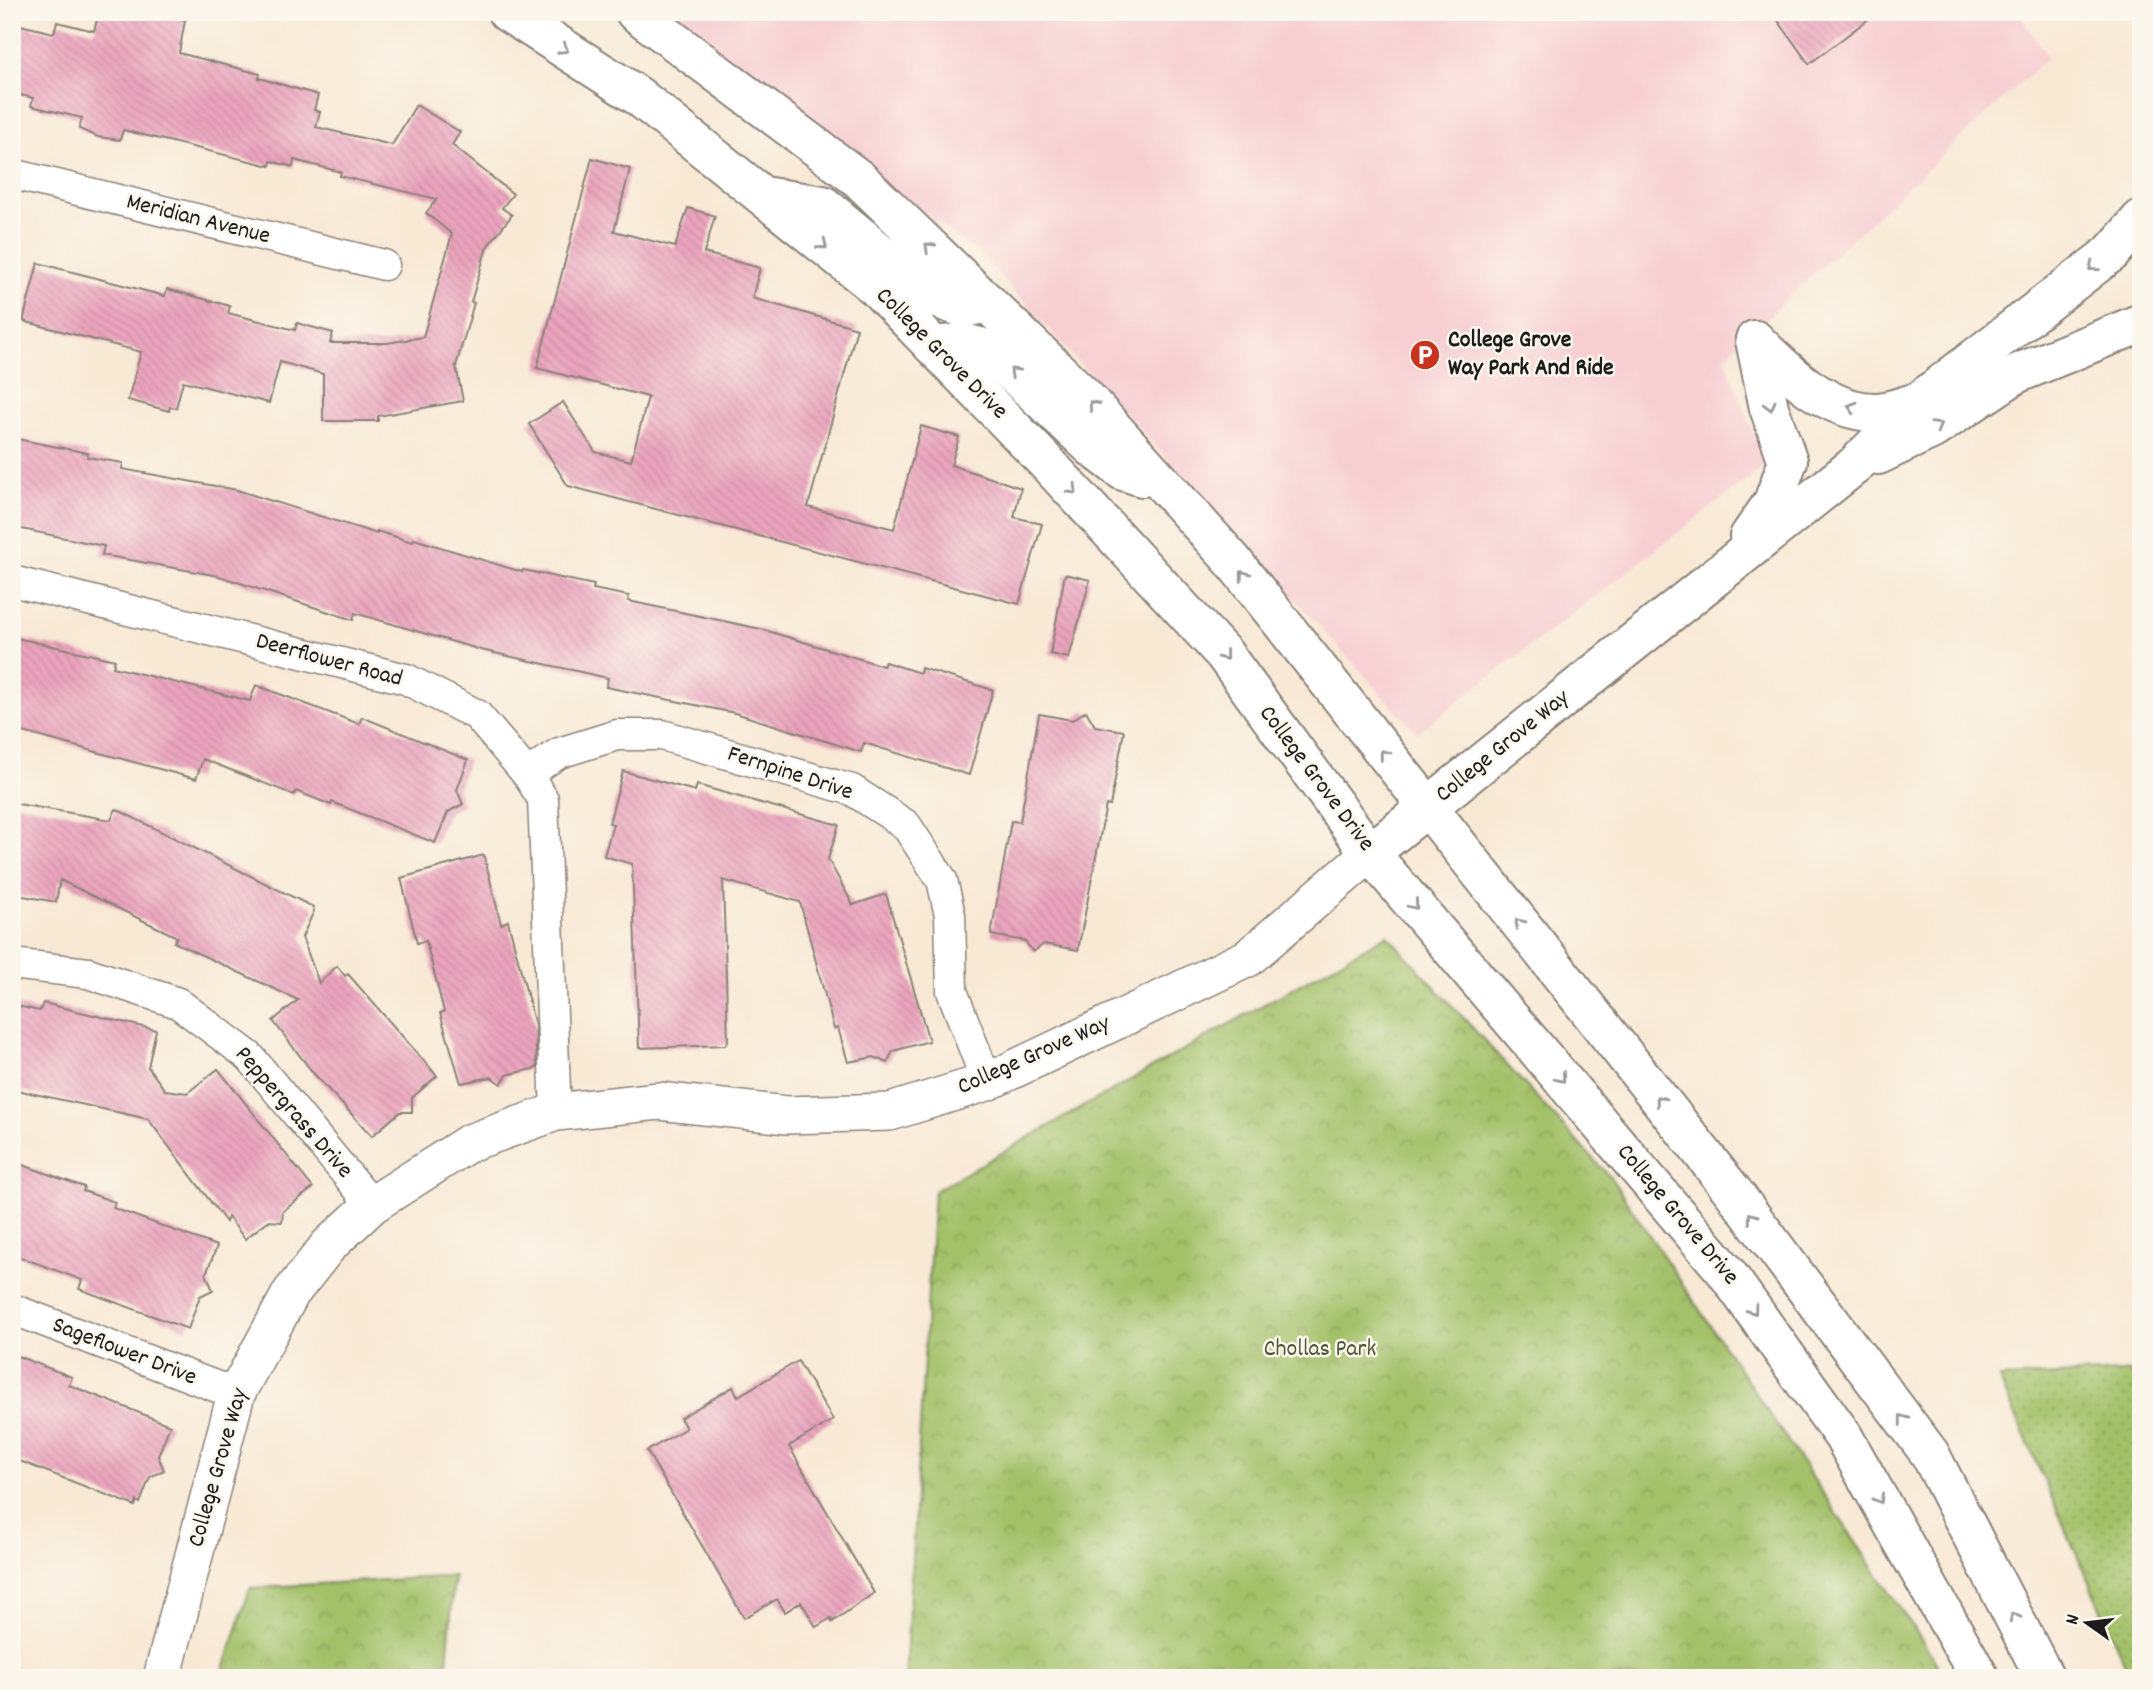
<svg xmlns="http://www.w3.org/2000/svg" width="2153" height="1690" viewBox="0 0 2153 1690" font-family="Dekko,sans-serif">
  <defs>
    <pattern id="grass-dots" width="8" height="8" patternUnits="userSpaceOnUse" patternTransform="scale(1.75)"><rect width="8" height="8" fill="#a3c169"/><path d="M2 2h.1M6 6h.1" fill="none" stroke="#8ca55a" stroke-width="1.8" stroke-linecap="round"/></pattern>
    <pattern id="park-crowns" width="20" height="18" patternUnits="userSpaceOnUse" patternTransform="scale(1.75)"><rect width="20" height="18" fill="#a3c169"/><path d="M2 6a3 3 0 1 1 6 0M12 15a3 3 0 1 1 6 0" fill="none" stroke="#8ca55a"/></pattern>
    <pattern id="building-back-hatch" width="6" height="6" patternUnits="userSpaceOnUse" patternTransform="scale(1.75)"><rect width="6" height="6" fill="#eba4bd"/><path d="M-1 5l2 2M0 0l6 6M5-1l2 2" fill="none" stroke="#c98da2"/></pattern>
  </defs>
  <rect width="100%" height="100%" fill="#fbf7ec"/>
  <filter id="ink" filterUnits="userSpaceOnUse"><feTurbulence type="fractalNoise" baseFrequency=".0143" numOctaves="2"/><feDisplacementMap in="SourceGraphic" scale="14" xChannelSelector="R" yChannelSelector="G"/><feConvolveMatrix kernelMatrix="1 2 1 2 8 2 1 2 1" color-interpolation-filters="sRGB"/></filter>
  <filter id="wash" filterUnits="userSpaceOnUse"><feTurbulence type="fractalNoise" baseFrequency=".00686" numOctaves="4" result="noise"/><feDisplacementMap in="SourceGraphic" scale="28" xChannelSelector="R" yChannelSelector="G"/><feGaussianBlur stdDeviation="1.57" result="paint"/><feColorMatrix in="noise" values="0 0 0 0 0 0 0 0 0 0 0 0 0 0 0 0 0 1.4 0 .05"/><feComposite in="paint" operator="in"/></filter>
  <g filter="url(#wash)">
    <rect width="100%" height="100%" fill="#f8e9d5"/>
    <polygon fill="#f7cfd3" points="657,12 2018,12 2048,57 1724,357 1766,465 1417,733 981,255"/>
    <polygon fill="url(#grass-dots)" stroke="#606e42" stroke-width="2" points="2141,1371 2141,1678 2131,1678 1999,1378"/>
    <g fill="url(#park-crowns)" stroke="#606e42" stroke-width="2">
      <polygon points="1387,935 1611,1178 1937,1663 1943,1678 905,1678 934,1191"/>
      <polygon points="454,1576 446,1678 221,1678 250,1588"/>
    </g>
    <g id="blocks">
      <g fill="url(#building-back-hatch)">
        <polygon points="99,12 153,12 185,20 179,53 260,74 259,78 318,95 314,110 320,112 316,127 392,145 416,105 460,132 452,145 513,194 502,208 512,215 487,247 471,302 474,303 456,366 463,401 378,416 378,421 323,421 323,374 280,362 269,403 183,381 176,408 170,407 169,411 128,400 141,352 23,321 38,263 165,296 167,289 230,306 228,313 295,330 297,323 333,333 330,343 387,343 423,337 452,234 426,213 437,199 340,176 341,172 294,160 293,167 271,161 270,166 123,130 120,140 98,137 79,129 82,118 31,106 33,98 12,93 12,48 20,25 54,33 57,22 94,31"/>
        <polygon points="1772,12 1878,12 1809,64"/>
        <polygon points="592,158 630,169 614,231 675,247 688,208 715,216 704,253 760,268 752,298 857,328 808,507 894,529 921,426 959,437 951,465 1021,488 1014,517 1042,524 1019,604 568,486 529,424 563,402 595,452 631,461 648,397 537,368"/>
        <polygon points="17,439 88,453 87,457 123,463 122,469 237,490 377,534 377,531 412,542 414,539 522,572 523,570 594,585 593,589 629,596 628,601 761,629 883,666 885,662 920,673 921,668 993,690 969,775 864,743 861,752 735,713 606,687 608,678 481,650 355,613 353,620 219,576 102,555 104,546 12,527 12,443 16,443"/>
        <polygon points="1065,574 1090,580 1069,658 1050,654"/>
        <polygon points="12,637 115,660 113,667 250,701 256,685 359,724 362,717 468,760 457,790 463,804 448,812 435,843 332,802 331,805 296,791 294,795 203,759 196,779 12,729"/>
        <polygon points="1086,711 1095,726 1124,731 1110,806 1106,805 1078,950 1044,944 1033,952 1025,941 991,935 1011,821 1020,822 1039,714 1072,720"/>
        <polygon points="623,771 695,791 697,785 839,825 828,859 853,905 886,894 929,1041 893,1051 887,1063 874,1057 848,1062 838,1028 834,1029 800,902 723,880 728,1041 725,1045 639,1048 632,864 604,856 613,824 609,823"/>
        <polygon points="12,803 111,820 116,809 313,907 314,911 302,937 319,983 337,966 345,976 348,974 437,1076 412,1098 412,1112 400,1112 372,1136 314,1074 273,1021 298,1000 174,942 177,937 60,880 56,902 12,894"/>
        <polygon points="484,855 501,924 508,921 535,1025 537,1068 507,1075 501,1084 491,1077 461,1083 440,1013 444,1012 426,941 417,943 401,878"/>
        <polygon points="43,1003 156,1030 148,1067 165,1090 187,1093 218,1069 313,1188 283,1211 282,1222 268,1221 245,1239 228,1217 226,1222 148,1119 12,1089 12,1005 40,1011"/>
        <polygon points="12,1161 84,1187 83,1191 115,1202 113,1208 217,1246 206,1274 213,1290 200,1296 188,1329 79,1289 82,1280 12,1254"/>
        <polygon points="12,1354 72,1377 69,1385 170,1425 158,1456 164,1470 150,1477 140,1503 137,1501 135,1506 12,1458"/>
        <polygon points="798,1361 833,1420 789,1446 874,1593 832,1622 831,1618 816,1627 801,1602 785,1612 777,1599 744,1618 647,1451 686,1428 680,1418 697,1408 733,1387 738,1396"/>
      </g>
    </g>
  </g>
  <g filter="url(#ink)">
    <use href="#blocks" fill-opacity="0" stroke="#8a8278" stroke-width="2"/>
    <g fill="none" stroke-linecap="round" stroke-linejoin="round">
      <g stroke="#8a8278" stroke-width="33">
        <g id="minor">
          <polyline points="12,174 384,265"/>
          <polyline points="12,581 406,679 477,715 527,774 543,799 556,1112"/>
          <polyline points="527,774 559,753 617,735 662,735 852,790 906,825 942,880 950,915 952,991 987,1082"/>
          <polyline points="12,964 88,973 178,1003 250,1057 372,1205"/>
          <polyline points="12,1309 236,1394"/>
        </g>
      </g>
      <g stroke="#8a8278" stroke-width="40">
        <polyline id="tertiary" points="162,1678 236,1394 291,1293 329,1245 372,1205 469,1143 556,1112 659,1101 787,1115 890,1112 987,1082 1248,958 1370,853"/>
      </g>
      <g stroke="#8a8278" stroke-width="42">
        <g id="secondary">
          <polyline points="507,12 638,96 877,288 1046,462 1224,654 1370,853 1726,1272 1843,1436 1980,1678"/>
          <polyline points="635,12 859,179 1084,396 1232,560 1734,1193 1930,1454 2045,1678"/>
          <polyline points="763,196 823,205 935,298 963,308 988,303"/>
          <polyline points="933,346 964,343 987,349 1093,448 1123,471 1142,477"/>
          <polyline points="1749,537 1773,502 1788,461 1769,408 1755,340"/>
          <polyline points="1370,853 1854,466"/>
        </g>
      </g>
      <g stroke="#8a8278" stroke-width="42">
        <g id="motorway">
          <path d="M1755,340C1786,371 1827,412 1875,412C1889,412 1905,405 1918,402"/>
          <polyline points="1878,455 1933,429 2016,374 2141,323"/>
          <polyline points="1854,466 1918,402 2111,253 2141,219"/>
        </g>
      </g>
      <use href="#minor" stroke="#fff" stroke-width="30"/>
      <use href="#tertiary" stroke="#fff" stroke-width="37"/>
      <use href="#secondary" stroke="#fff" stroke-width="38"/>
      <use href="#motorway" stroke="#fff" stroke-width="38"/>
    </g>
    <defs><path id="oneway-chevron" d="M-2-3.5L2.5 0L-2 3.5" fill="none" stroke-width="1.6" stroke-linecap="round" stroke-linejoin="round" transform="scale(1.75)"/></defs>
    <g stroke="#999">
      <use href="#oneway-chevron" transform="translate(564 49) rotate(32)"/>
      <use href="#oneway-chevron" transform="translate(823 245) rotate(39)"/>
      <use href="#oneway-chevron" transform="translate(929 247) rotate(-136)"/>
      <use href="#oneway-chevron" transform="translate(2093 267) rotate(142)"/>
      <use href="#oneway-chevron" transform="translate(1014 372) rotate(-136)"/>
      <use href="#oneway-chevron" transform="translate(1093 405) rotate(-132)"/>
      <use href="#oneway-chevron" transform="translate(1770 406) rotate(75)"/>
      <use href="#oneway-chevron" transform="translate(1852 407) rotate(-164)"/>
      <use href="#oneway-chevron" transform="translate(1937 426) rotate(-31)"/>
      <use href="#oneway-chevron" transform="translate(1073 490) rotate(47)"/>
      <use href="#oneway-chevron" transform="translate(1244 575) rotate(-128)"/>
      <use href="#oneway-chevron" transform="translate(1224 656) rotate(51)"/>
      <use href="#oneway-chevron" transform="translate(1384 754) rotate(-128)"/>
      <use href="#oneway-chevron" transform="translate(1414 905) rotate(50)"/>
      <use href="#oneway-chevron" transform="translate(1519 923) rotate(-129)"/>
      <use href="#oneway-chevron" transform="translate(1561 1078) rotate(50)"/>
      <use href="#oneway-chevron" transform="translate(1660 1100) rotate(-129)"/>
      <use href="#oneway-chevron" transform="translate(1752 1217) rotate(-127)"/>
      <use href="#oneway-chevron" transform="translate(1753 1310) rotate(55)"/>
      <use href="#oneway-chevron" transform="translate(1903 1419) rotate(-127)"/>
      <use href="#oneway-chevron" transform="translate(1879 1499) rotate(61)"/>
      <use href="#oneway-chevron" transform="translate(2014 1617) rotate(-117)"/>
    </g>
  </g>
  <defs>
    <g id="parking-disc" transform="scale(1.575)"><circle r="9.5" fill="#c8321e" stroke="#fbf7ec"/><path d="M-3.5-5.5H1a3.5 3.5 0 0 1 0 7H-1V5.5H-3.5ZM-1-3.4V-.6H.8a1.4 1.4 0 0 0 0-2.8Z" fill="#fff"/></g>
  </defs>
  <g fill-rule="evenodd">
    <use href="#parking-disc" x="1425" y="355"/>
  </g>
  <g text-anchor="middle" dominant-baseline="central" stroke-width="5" stroke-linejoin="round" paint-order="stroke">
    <g font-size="24" fill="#1c1c1c" stroke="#fbf7ec">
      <text transform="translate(198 220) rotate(14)">Meridian Avenue</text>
      <text transform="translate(941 354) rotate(45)">College Grove Drive</text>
      <text transform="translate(329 661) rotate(15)">Deerflower Road</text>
      <text transform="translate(1503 747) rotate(-39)">College Grove Way</text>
      <text transform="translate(790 774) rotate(18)">Fernpine Drive</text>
      <text transform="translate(1316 779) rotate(53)">College Grove Drive</text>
      <text transform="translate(1034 1056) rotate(-24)">College Grove Way</text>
      <text transform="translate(293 1113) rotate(49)">Peppergrass Drive</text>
      <text transform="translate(1677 1215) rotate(50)">College Grove Drive</text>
      <text transform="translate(124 1352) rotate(21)">Sageflower Drive</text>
      <text transform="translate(219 1468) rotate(-74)">College Grove Way</text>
    </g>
    <g font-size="24" font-weight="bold" fill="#1c1c1c" stroke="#fbf7ec" text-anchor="start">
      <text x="1448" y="341">College Grove<tspan x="1448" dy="28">Way Park And Ride</tspan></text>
    </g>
    <g font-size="24" fill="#4b5637" stroke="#fbf7ec">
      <text x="1320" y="1350">Chollas Park</text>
    </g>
  </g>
  <rect width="2153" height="1690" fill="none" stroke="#fbf7ec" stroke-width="42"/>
  <g transform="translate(2087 1623) rotate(284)" stroke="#fbf7ec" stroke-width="5" paint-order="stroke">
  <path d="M0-5L12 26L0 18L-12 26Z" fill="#1c1c1c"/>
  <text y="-10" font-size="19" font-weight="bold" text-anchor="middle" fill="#1c1c1c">N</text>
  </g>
</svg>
